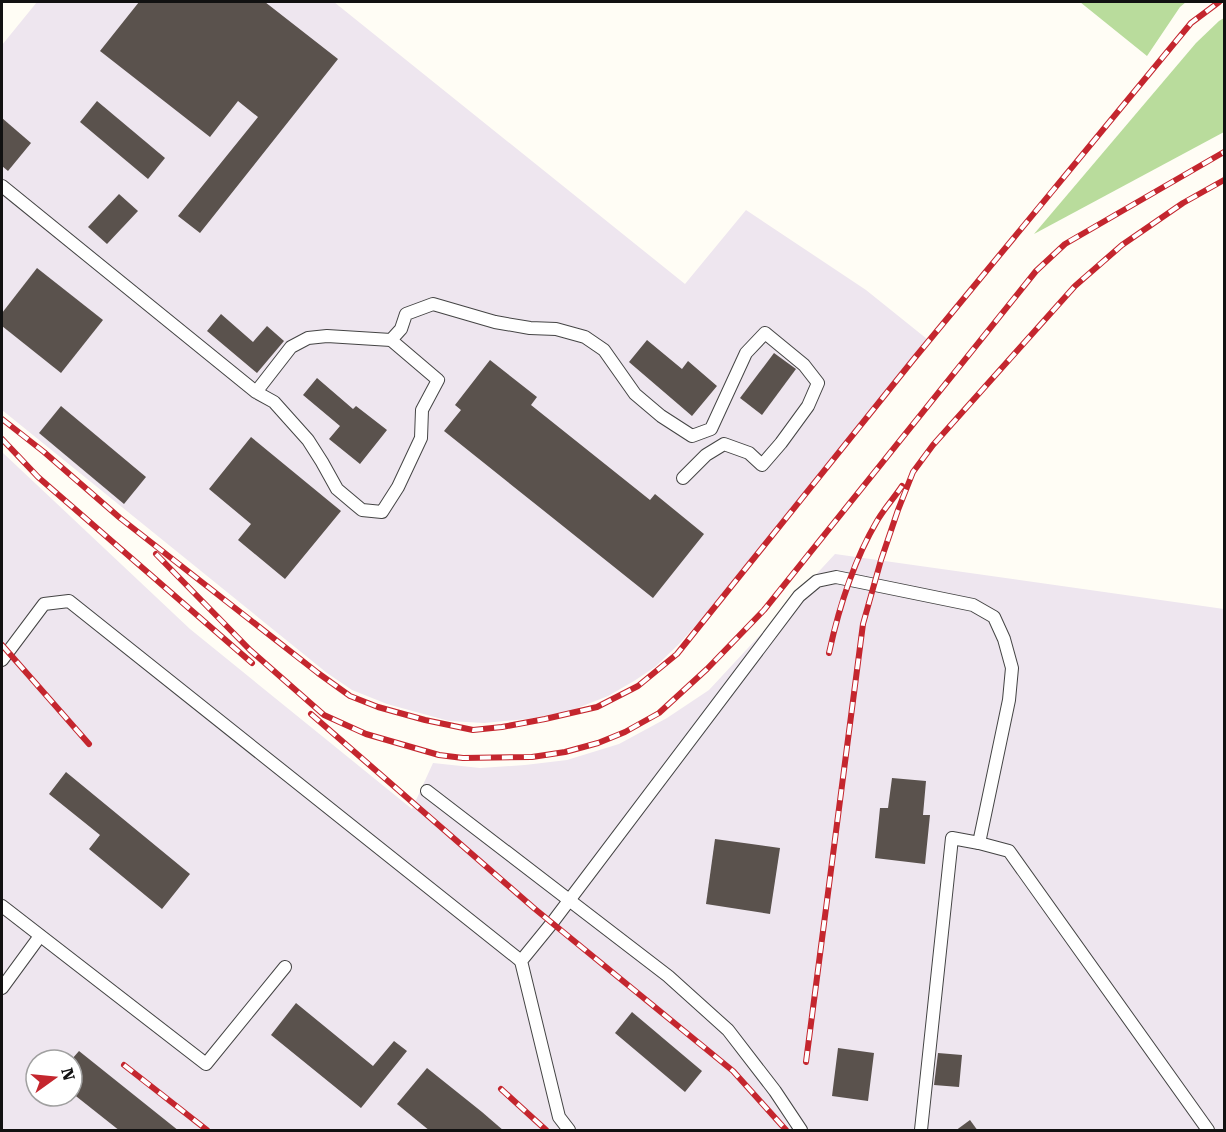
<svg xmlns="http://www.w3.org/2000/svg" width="1226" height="1132" viewBox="0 0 1226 1132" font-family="'Roboto Serif',serif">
  <rect width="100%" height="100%" fill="#fffdf5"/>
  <g fill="#eee6ef" fill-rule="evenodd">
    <polygon points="37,2 334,2 685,284 746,210 866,290 927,339 698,623 678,645 655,667 634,681 608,696 570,711 527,719 484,723 449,721 387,704 352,690 327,673 2,410 2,45"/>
    <path d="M2,452L190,629L412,809L433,763L480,768L525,765L567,760L619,744L667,718L709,690L835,554L1224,609V1130H2ZM36,1060H72V1096H36Z"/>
  </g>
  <g fill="#b9dc9c">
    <polygon points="1080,2 1186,2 1180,7 1147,56"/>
    <polygon points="1224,18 1224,132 1034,234 1196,43 1219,21"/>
  </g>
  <g fill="#5a524d">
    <polygon points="139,2 265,2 338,59 200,233 178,216 258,117 238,101 210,137 100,51"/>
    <polygon points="97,101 165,158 148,179 80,122"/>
    <polygon points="2,118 31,143 8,171 2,166"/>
    <polygon points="119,194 138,211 107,244 88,227"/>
    <polygon points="37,268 103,320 61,373 2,326 2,313"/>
    <polygon points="221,314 253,342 267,326 284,341 257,373 207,331"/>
    <polygon points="647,340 682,369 688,361 717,386 692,416 629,362"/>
    <polygon points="774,353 796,369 762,415 740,398"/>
    <polygon points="490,360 537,397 531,405 650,500 655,494 704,534 653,598 444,431 461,410 455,405"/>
    <polygon points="317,378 353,409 356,406 387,430 360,464 329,439 340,426 303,395"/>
    <polygon points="61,406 146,477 124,504 39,433"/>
    <polygon points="251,437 341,511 285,579 238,540 251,524 209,489"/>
    <polygon points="66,772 190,874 162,909 89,849 100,835 49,794"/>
    <polygon points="892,778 926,781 923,815 930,815 925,864 875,858 880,808 888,808"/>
    <polygon points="715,839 780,848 770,914 706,904"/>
    <polygon points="296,1003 373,1066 394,1041 407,1051 361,1108 271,1035"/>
    <polygon points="632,1012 702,1071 685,1092 615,1033"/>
    <polygon points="838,1048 874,1053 868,1101 832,1096"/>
    <polygon points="79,1051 179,1131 120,1131 72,1093 72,1059"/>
    <polygon points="938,1053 962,1055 959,1087 934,1085"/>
    <polygon points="427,1068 482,1112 504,1131 430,1131 397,1104"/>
    <polygon points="970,1120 978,1131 955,1131"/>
  </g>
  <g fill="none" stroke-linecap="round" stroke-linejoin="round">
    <g stroke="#444" stroke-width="14">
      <g id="minor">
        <polyline points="2,186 256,392 291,347 308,338 327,336 391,340 438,380 422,410 421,438 398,487 382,512 362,510 337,489 322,462 308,440 274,402 256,392"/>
        <polyline points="391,340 401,329 406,314 433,304 495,322 530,328 556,329 585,337 604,350 635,394 661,416 692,436 711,429 746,353 765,333 804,365 818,383 808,406 781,443 762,465 749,453 724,444 706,455 683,478"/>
        <polyline points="2,660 44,604 69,601 521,961"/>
        <polyline points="427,791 668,976 728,1030 775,1091 801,1130"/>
        <polyline points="979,843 1009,851 1208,1130"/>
        <polyline points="2,906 206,1064 285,967"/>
        <polyline points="2,988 40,936"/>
        <polyline points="569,1130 559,1117 521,961 552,923 799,596 817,581 836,577 973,605 994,617 1004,639 1012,668 1009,700 979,843 952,838 921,1130"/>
      </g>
    </g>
    <use href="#minor" stroke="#fff" stroke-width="12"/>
    <g stroke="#c4262e" stroke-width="6">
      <g id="rail">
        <polyline points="2,419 44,452 120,518 318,673 350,696 378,707 425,720 473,730 502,727 545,719 597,707 638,686 677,654 913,360 1191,23 1219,2"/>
        <polyline points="2,439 38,477 252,663"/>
        <polyline points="156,554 250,650 324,715 366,734 439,755 463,758 532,757 565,752 598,743 625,732 659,713 707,669 764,610 1036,271 1065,244 1224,152"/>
        <polyline points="2,645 89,744"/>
        <path d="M829,653C839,607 853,562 877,521C884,509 894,498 902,486"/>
        <polyline points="311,714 535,909 733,1071 786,1130"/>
        <polyline points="806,1062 863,624 881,560 898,510 913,472 933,445 1075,286 1122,245 1183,203 1224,180"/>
        <polyline points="124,1065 207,1130"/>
        <polyline points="501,1089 546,1130"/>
      </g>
    </g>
    <use href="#rail" stroke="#fff" stroke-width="4" stroke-dasharray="11" stroke-linecap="butt"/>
  </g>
  <rect width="1226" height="1132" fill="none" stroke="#111111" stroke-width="6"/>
  <g transform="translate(54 1078) rotate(75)"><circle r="28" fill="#ffffff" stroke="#a0a0a0" stroke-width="1.5"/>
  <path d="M0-4.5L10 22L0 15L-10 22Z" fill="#c4262e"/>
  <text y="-9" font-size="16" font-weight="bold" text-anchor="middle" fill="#111111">N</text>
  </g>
</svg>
